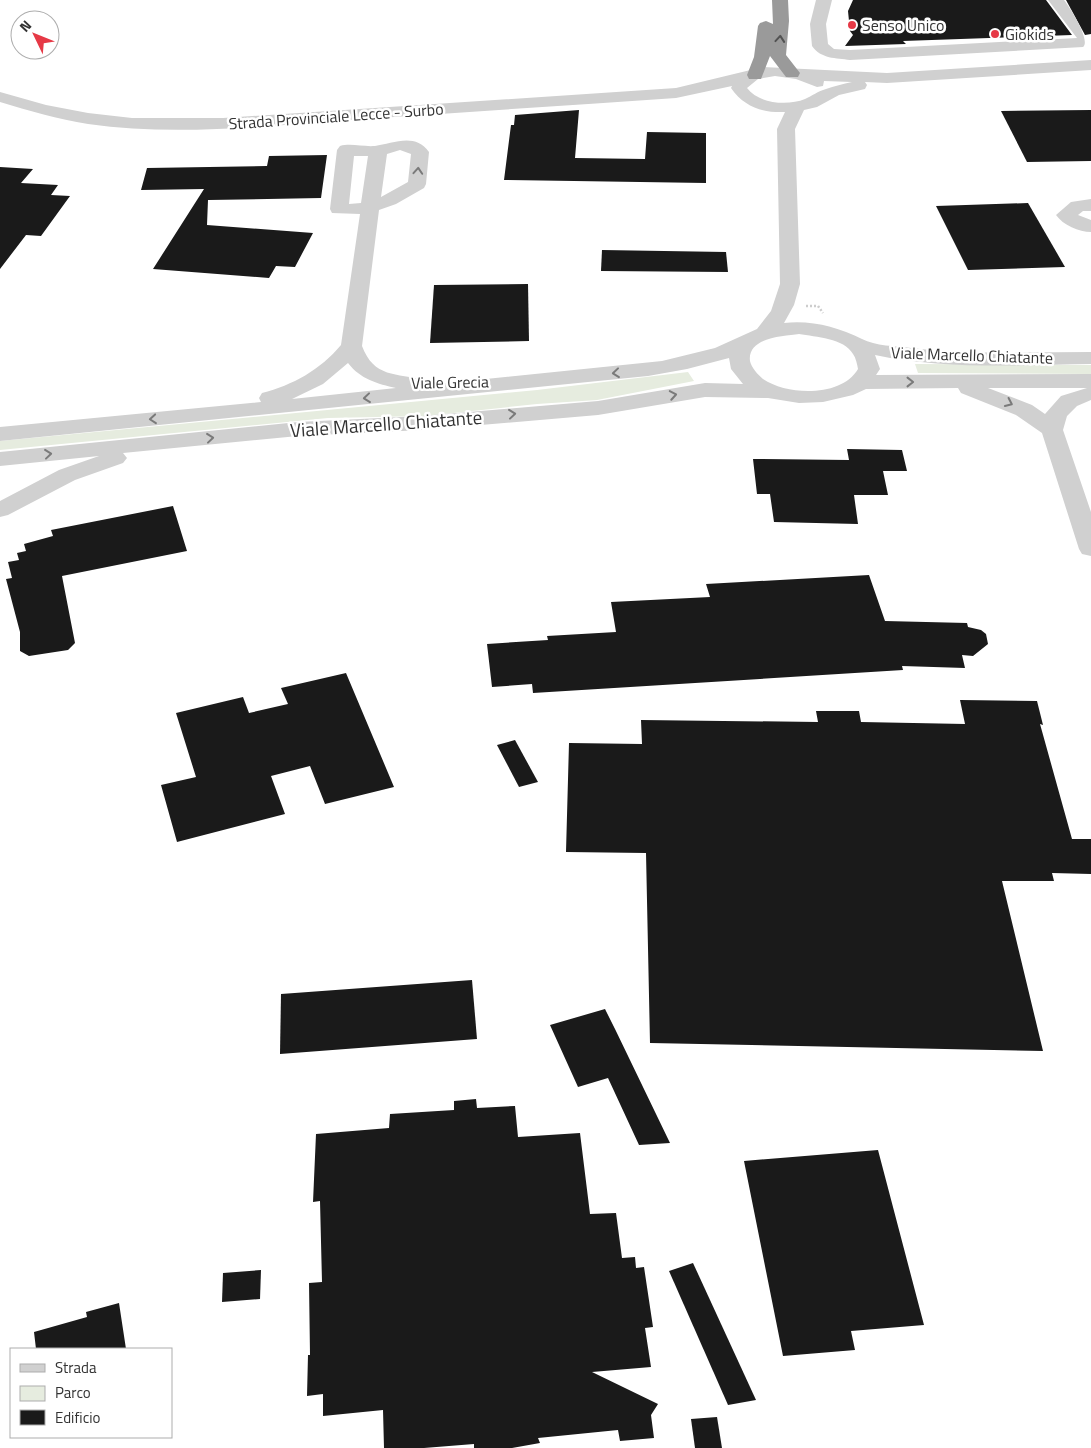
<svg xmlns="http://www.w3.org/2000/svg" width="1091" height="1448" viewBox="0 0 1091 1448" font-family="'Titillium Web',sans-serif">
  <rect width="100%" height="100%" fill="#fff"/>
  <g fill="#e6ecdf">
    <polygon points="915,364 1091,365 1091,374 918,373"/>
    <polygon points="688,372 694,381 597,400 537,404 425,416 328,418 0,450 0,441 537,390"/>
  </g>
  <g fill="#1a1a1a">
    <polygon points="853,0 1046,0 1072,35 903,41 906,44 845,46 853,35 850,31 848,11"/>
    <polygon points="1066,0 1091,0 1091,34 1085,35"/>
    <polygon points="579,110 575,158 645,159 647,132 706,133 706,183 504,180 511,125 514,125 515,115"/>
    <polygon points="1091,110 1091,161 1027,162 1001,111"/>
    <polygon points="327,155 321,198 208,200 207,225 313,233 295,267 276,266 269,278 153,269 204,189 141,190 147,168 267,166 269,156"/>
    <polygon points="0,167 33,169 21,183 58,185 51,195 70,196 41,236 26,235 0,269"/>
    <polygon points="1028,203 1065,267 968,270 936,206"/>
    <polygon points="602,250 726,252 728,272 601,271"/>
    <polygon points="528,284 529,341 430,343 434,285"/>
    <polygon points="847,449 902,450 907,471 883,471 888,495 854,495 858,524 774,522 770,494 757,494 753,459 849,460"/>
    <polygon points="173,506 187,551 62,576 75,643 68,650 29,656 20,651 20,632 6,579 12,578 8,562 19,560 17,553 26,551 24,544 53,536 51,530"/>
    <polygon points="869,575 885,621 967,623 968,627 981,630 986,634 988,644 973,656 962,655 965,668 902,666 903,670 533,693 532,684 492,687 487,644 548,640 547,636 616,632 611,602 710,597 706,584"/>
    <polygon points="346,673 394,787 325,804 310,766 271,776 285,814 177,842 161,785 196,777 176,713 243,697 249,713 288,704 281,688"/>
    <polygon points="960,700 1037,701 1043,725 1040,724 1072,839 1091,839 1091,874 1052,873 1054,881 1002,881 1043,1051 650,1043 646,853 566,852 569,743 642,744 641,720 818,722 816,711 859,711 861,722 965,724"/>
    <polygon points="515,740 538,782 519,787 497,745"/>
    <polygon points="472,980 477,1039 280,1054 281,994"/>
    <polygon points="605,1009 615,1029 670,1143 639,1145 608,1078 578,1087 550,1025"/>
    <polygon points="476,1099 477,1108 515,1106 518,1137 580,1133 590,1214 616,1213 622,1258 635,1257 636,1268 644,1267 653,1327 645,1328 651,1367 592,1372 658,1404 651,1415 654,1438 620,1441 618,1430 538,1438 540,1443 512,1448 474,1448 474,1444 424,1448 384,1448 383,1410 323,1416 323,1394 307,1396 308,1355 310,1355 309,1283 322,1282 320,1201 313,1202 316,1134 389,1128 390,1114 454,1110 454,1101"/>
    <polygon points="878,1150 924,1325 851,1331 855,1350 783,1356 744,1161"/>
    <polygon points="693,1263 756,1400 728,1405 669,1271"/>
    <polygon points="261,1270 260,1299 222,1302 223,1273"/>
    <polygon points="119,1303 126,1349 36,1349 34,1332 87,1317 86,1312"/>
    <polygon points="717,1417 722,1448 695,1448 691,1419"/>
  </g>
  <g fill="none" stroke-linecap="round" stroke-linejoin="round">
    <polyline stroke="#cdcdcd" stroke-width="2.5" stroke-dasharray="2 2" stroke-linecap="butt" points="806,306 818,306 823,313"/>
    <g fill="#d0d0d0" fill-rule="evenodd">
      <path d="M816,0H832L826,24L828,44L834,49L850,50L1077,38L1048,0H1064C1071,9 1091,41 1083,47L850,60C836,58 821,59 812,46L810,24Z"/>
      <path d="M1091,60V70L887,83L865,82L867,85L865,89L839,95L817,107L804,110L795,129L800,284L794,305L784,323C812,320 837,327 862,339C875,346 896,346 911,348C970,355 1031,352 1091,352V364C1020,365 946,370 875,355L880,369L876,375L1091,374V400L1077,406L1067,416L1063,430L1091,512V556L1082,554L1079,549L1042,433L1016,415L961,393L958,388L866,389L853,395L823,402L799,403L768,398L705,397L598,415L422,430L298,436L123,453L127,458L123,463L75,480L8,515L0,517V501L59,470L99,456L0,466V452L298,422L422,416L598,401L705,383L743,384L731,369L729,358L687,369L648,376L0,441V427L261,402L259,398L262,393C293,385 320,370 341,345L360,214L332,213L330,209L337,150L340,146C351,143 363,147 375,146C392,144 415,132 429,152L426,184L424,188L396,204L379,210L362,346C374,378 396,373 425,380L428,385L662,361L715,348L757,329L771,311L780,284L777,129L785,112C763,113 744,107 731,88L732,86L676,98C572,105 467,112 363,119C272,125 179,137 88,124C58,119 29,111 0,102V92L46,105L88,113L132,118H223L676,88L763,67L887,73ZM775,76L796,79L817,87L823,86L824,81L852,82C843,84 834,86 826,89C818,91 812,96 805,99C788,106 759,104 747,88L758,79ZM400,150L411,154L408,182L381,197L387,154ZM354,156H368L361,203L349,204ZM799,334C816,337 844,338 853,354C856,358 857,364 858,369C842,397 788,396 763,379C758,375 751,367 750,361C747,337 784,336 799,334ZM348,363C360,379 378,384 396,388L292,399L323,384ZM988,388H1087L1061,396L1045,414L1032,405Z"/>
      <path d="M1091,199V211H1083L1078,215L1091,220V232C1079,232 1063,225 1056,215L1071,202Z"/>
    </g>
    <polygon fill="#9a9a9a" fill-rule="evenodd" points="772,0 788,0 789,21 786,55 800,73 798,77 786,77 770,56 761,79 749,79 747,75 754,57 758,26 760,23 766,21 773,24"/>
  </g>
  <defs><path id="oneway-chevron" d="M-2-3.5L2.5 0L-2 3.5" fill="none" stroke-width="1.6" stroke-linecap="round" stroke-linejoin="round" transform="scale(1.25)"/></defs>
  <use stroke="#525252" href="#oneway-chevron" transform="translate(780 39) rotate(-85)"/>
  <g stroke="#7a7a7a">
    <use href="#oneway-chevron" transform="translate(418 171) rotate(-86)"/>
    <use href="#oneway-chevron" transform="translate(616 373) rotate(174)"/>
    <use href="#oneway-chevron" transform="translate(910 382)"/>
    <use href="#oneway-chevron" transform="translate(673 395) rotate(-10)"/>
    <use href="#oneway-chevron" transform="translate(367 398) rotate(174)"/>
    <use href="#oneway-chevron" transform="translate(1009 403) rotate(25)"/>
    <use href="#oneway-chevron" transform="translate(512 414) rotate(-6)"/>
    <use href="#oneway-chevron" transform="translate(153 419) rotate(175)"/>
    <use href="#oneway-chevron" transform="translate(210 438) rotate(-6)"/>
    <use href="#oneway-chevron" transform="translate(48 454) rotate(-6)"/>
  </g>
  <g fill="#e63946" stroke="#fff" stroke-width="2">
    <circle cx="852" cy="25" r="5"/>
    <circle cx="995" cy="34" r="5"/>
  </g>
  <g text-anchor="middle" dominant-baseline="central" stroke-width="5" stroke-linejoin="round" paint-order="stroke">
    <g font-size="16" fill="#333" stroke="#fff" text-anchor="start">
      <text x="862" y="25">Senso Unico</text>
      <text x="1005" y="34">Giokids</text>
    </g>
    <g font-size="16" fill="#333" stroke="#fff">
      <text transform="translate(336 116) rotate(-4)">Strada Provinciale Lecce - Surbo</text>
      <text transform="translate(972 355) rotate(2)">Viale Marcello Chiatante</text>
      <text transform="translate(450 382) rotate(-1)">Viale Grecia</text>
    </g>
    <g font-size="19" fill="#333" stroke="#fff">
      <text transform="translate(386 423) rotate(-4)">Viale Marcello Chiatante</text>
    </g>
  </g>
  <rect x="10" y="1348" width="162" height="90" fill="#ffffff" stroke="#adadad"/>
  <rect x="20" y="1364" width="25" height="8" fill="#d0d0d0" stroke="#adadad"/>
  <text x="55" y="1373" font-size="15" fill="#333333">Strada</text>
  <rect x="20" y="1386" width="25" height="15" fill="#e6ecdf" stroke="#adadad"/>
  <text x="55" y="1398" font-size="15" fill="#333333">Parco</text>
  <rect x="20" y="1410" width="25" height="15" fill="#1a1a1a" stroke="#adadad"/>
  <text x="55" y="1423" font-size="15" fill="#333333">Edificio</text>
  <g transform="translate(35 35) rotate(313)"><circle r="24" fill="#ffffff" stroke="#adadad"/>
  <path d="M0-4L9 19L0 12L-9 19Z" fill="#e63946"/>
  <text y="-8" font-size="14" font-weight="bold" text-anchor="middle" fill="#333333">N</text>
  </g>
</svg>
